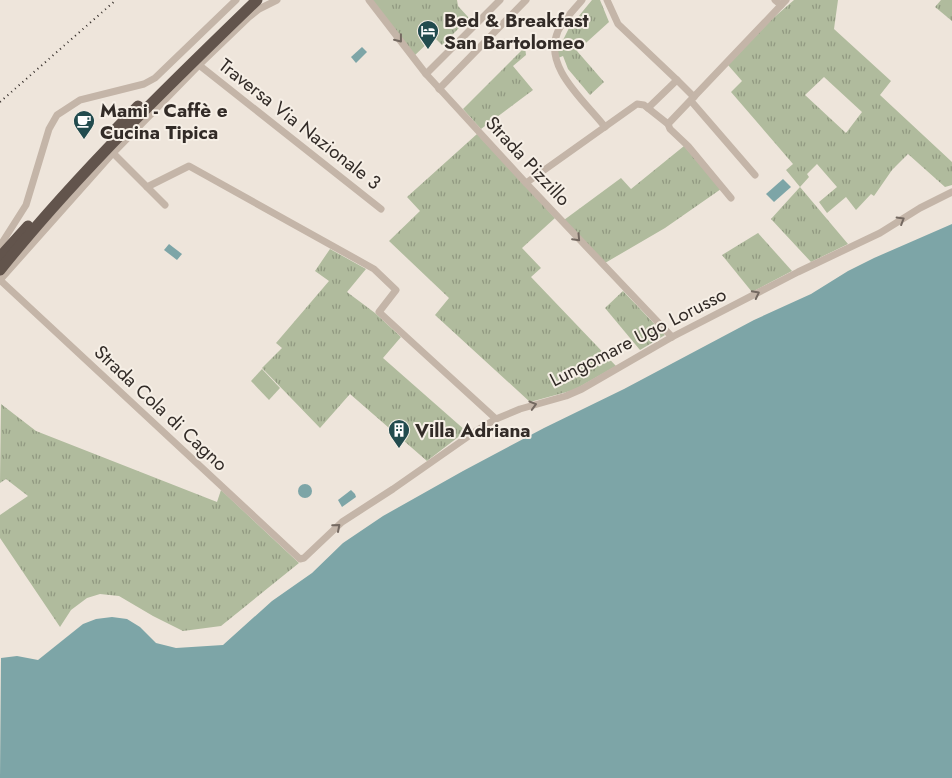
<svg xmlns="http://www.w3.org/2000/svg" width="952" height="778" viewBox="0 0 952 778" font-family="Jost,sans-serif">
  <defs>
    <pattern id="grass-tufts" width="24" height="20" patternUnits="userSpaceOnUse" patternTransform="scale(1.25)"><rect width="24" height="20" fill="#b0bb9d"/><path d="M3 7l-1-3M5 7V3M7 7l1-3M15 17l-1-3M17 17v-4M19 17l1-3" fill="none" stroke="#909880"/></pattern>
  </defs>
  <rect width="100%" height="100%" fill="#eee5db"/>
  <g fill="url(#grass-tufts)" fill-rule="evenodd">
    <polygon points="372,0 457,0 458,6 469,18 442,45 434,37 414,56"/>
    <polygon points="592,0 600,0 609,22 577,51 604,82 590,95 568,69 563,56 558,58 558,39 563,40 569,28"/>
    <path d="M794,0H838L834,29L891,81L880,95L952,162V185L945,187L908,154L892,170L874,196L871,194L856,210L846,197L827,213L819,202L837,187L817,164L807,174L809,177L800,187L848,244L811,262L771,219L800,187L786,170L793,164L731,92L742,81L728,65L771,20ZM824,77L862,112L846,133L805,95Z"/>
    <polygon points="941,0 952,0 952,21 935,7"/>
    <polygon points="525,47 526,55 513,66 533,90 481,129 463,109"/>
    <polygon points="477,134 555,218 522,248 541,268 531,277 616,366 574,390 530,402 435,315 449,298 389,241 420,211 407,197"/>
    <polygon points="684,146 721,189 665,228 605,263 564,220 621,178 631,189"/>
    <polygon points="758,233 792,271 752,292 722,255"/>
    <polygon points="330,249 366,269 347,292 375,313 401,337 383,358 466,431 427,461 350,394 320,428 262,368 282,348 276,343 329,281 315,271"/>
    <polygon points="623,291 665,335 640,350 605,308"/>
    <polygon points="1,404 36,431 217,502 221,490 299,563 221,626 183,631 153,616 119,596 100,594 87,598 71,610 60,627 0,538 0,515 28,496 6,479 0,483"/>
  </g>
  <polygon fill="#b0bb9d" points="262,369 280,388 269,400 251,381"/>
  <g fill="#7da5a7">
    <polygon points="362,47 367,52 356,63 351,57"/>
    <polygon points="783,179 791,187 774,202 766,194"/>
    <polygon points="952,224 952,778 0,778 1,658 17,656 38,660 83,624 96,619 112,617 127,619 140,627 156,643 176,648 223,645 272,601 312,573 343,543 383,516 463,471 544,428 624,389 754,320 811,294 848,271 874,258"/>
    <polygon points="169,244 182,254 177,260 164,250"/>
    <circle cx="305" cy="491" r="7"/>
    <polygon points="351,490 355,494 356,497 342,507 338,500"/>
  </g>
  <g fill="none" stroke-linecap="round" stroke-linejoin="round">
    <g stroke="#c4b5a8" stroke-width="7">
      <polyline points="369,0 426,74 526,183 672,337"/>
      <path d="M582,0C574,10 564,19 558,31C542,67 585,101 605,127"/>
      <polyline points="607,0 618,24 677,80"/>
      <polyline points="775,0 781,5"/>
      <polyline points="199,65 381,209"/>
      <polyline points="426,74 500,0"/>
      <polyline points="439,89 526,0"/>
      <polyline points="691,101 755,175"/>
      <polyline points="648,108 677,80 694,97"/>
      <polyline points="668,124 786,0"/>
      <polyline points="113,153 147,187 189,166 374,269 396,290 379,312 496,419"/>
      <polyline points="526,183 637,104 644,105 668,124 670,129 688,146 731,198"/>
      <polyline points="147,187 165,205"/>
      <polyline points="0,246 26,205 49,129 57,115 80,100 144,84 155,78 236,0"/>
      <polyline points="0,280 300,559 304,558 342,522 393,489 476,431 496,419 520,409 566,396 582,389 672,337 798,272 880,233 920,208 952,192"/>
      <polyline points="0,280 113,153 199,65 249,17 259,9 277,0"/>
    </g>
    <g stroke="#62544c" stroke-width="11">
      <polyline points="109,136 138,106"/>
      <polyline points="0,257 28,226"/>
      <path d="M0,270C78,173 168,86 257,0"/>
    </g>
    <polyline stroke="#322b27" stroke-width="2" stroke-dasharray="1 4" stroke-linecap="butt" points="0,102 116,0"/>
  </g>
  <defs><path id="oneway-chevron" d="M-2-3.5L2.5 0L-2 3.5" fill="none" stroke-width="1.6" stroke-linecap="round" stroke-linejoin="round" transform="scale(1.25)"/></defs>
  <g stroke="#746961">
    <use href="#oneway-chevron" transform="translate(399 39) rotate(52)"/>
    <use href="#oneway-chevron" transform="translate(901 220) rotate(-31)"/>
    <use href="#oneway-chevron" transform="translate(577 238) rotate(47)"/>
    <use href="#oneway-chevron" transform="translate(756 294) rotate(-27)"/>
    <use href="#oneway-chevron" transform="translate(533 405) rotate(-16)"/>
    <use href="#oneway-chevron" transform="translate(337 527) rotate(-41)"/>
  </g>
  <defs>
    <g id="hotel-pin" transform="scale(1.125)"><path d="M0 17L-7.5 6A9.5 9.5 0 1 1 7.5 6Z" fill="#224b4e" stroke="#f6efe6"/><path d="M-6-4.5h1.5V1H6V5H4.5V3h-9V5H-6ZM-4 0a1.8 1.8 0 1 1 3.6 0ZM.5 0V-2.5h3Q6-2.5 6 0Z" fill="#fff"/></g>
    <g id="cafe-pin" transform="scale(1.125)"><path d="M0 17L-7.5 6A9.5 9.5 0 1 1 7.5 6Z" fill="#224b4e" stroke="#f6efe6"/><path d="M-5.5-4.5H6V0H3Q3 3.5 0 3.5H-2.5Q-5.5 3.5-5.5 0ZM3-3.2v2h1.7v-2ZM-6 4.5H4V6H-6Z" fill="#fff"/></g>
    <g id="building-pin" transform="scale(1.125)"><path d="M0 17L-7.5 6A9.5 9.5 0 1 1 7.5 6Z" fill="#224b4e" stroke="#f6efe6"/><path d="M-4-6H4V6H1V3H-1V6H-4ZM-2.5-4.3h1.7v1.8h-1.7ZM.8-4.3h1.7v1.8H.8ZM-2.5-1h1.7V.8h-1.7ZM.8-1h1.7V.8H.8Z" fill="#fff"/></g>
  </defs>
  <g fill-rule="evenodd">
    <use href="#hotel-pin" x="428" y="31"/>
    <use href="#cafe-pin" x="84" y="121"/>
    <use href="#building-pin" x="399" y="430"/>
  </g>
  <g text-anchor="middle" dominant-baseline="central" stroke-width="4" stroke-linejoin="round" paint-order="stroke">
    <g font-size="19" font-weight="bold" fill="#322b27" stroke="#f6efe6" text-anchor="start">
      <text x="444" y="20">Bed &amp; Breakfast<tspan x="444" dy="22">San Bartolomeo</tspan></text>
      <text x="100" y="110">Mami - Caffè e<tspan x="100" dy="22">Cucina Tipica</tspan></text>
      <text x="415" y="430">Villa Adriana</text>
    </g>
    <g font-size="19" fill="#322b27" stroke="#f6efe6">
      <text transform="translate(300 124) rotate(38)">Traversa Via Nazionale 3</text>
      <text transform="translate(528 161) rotate(47)">Strada Pizzillo</text>
      <text transform="translate(638 337) rotate(-27)">Lungomare Ugo Lorusso</text>
      <text transform="translate(161 408) rotate(43)">Strada Cola di Cagno</text>
    </g>
  </g>
</svg>
